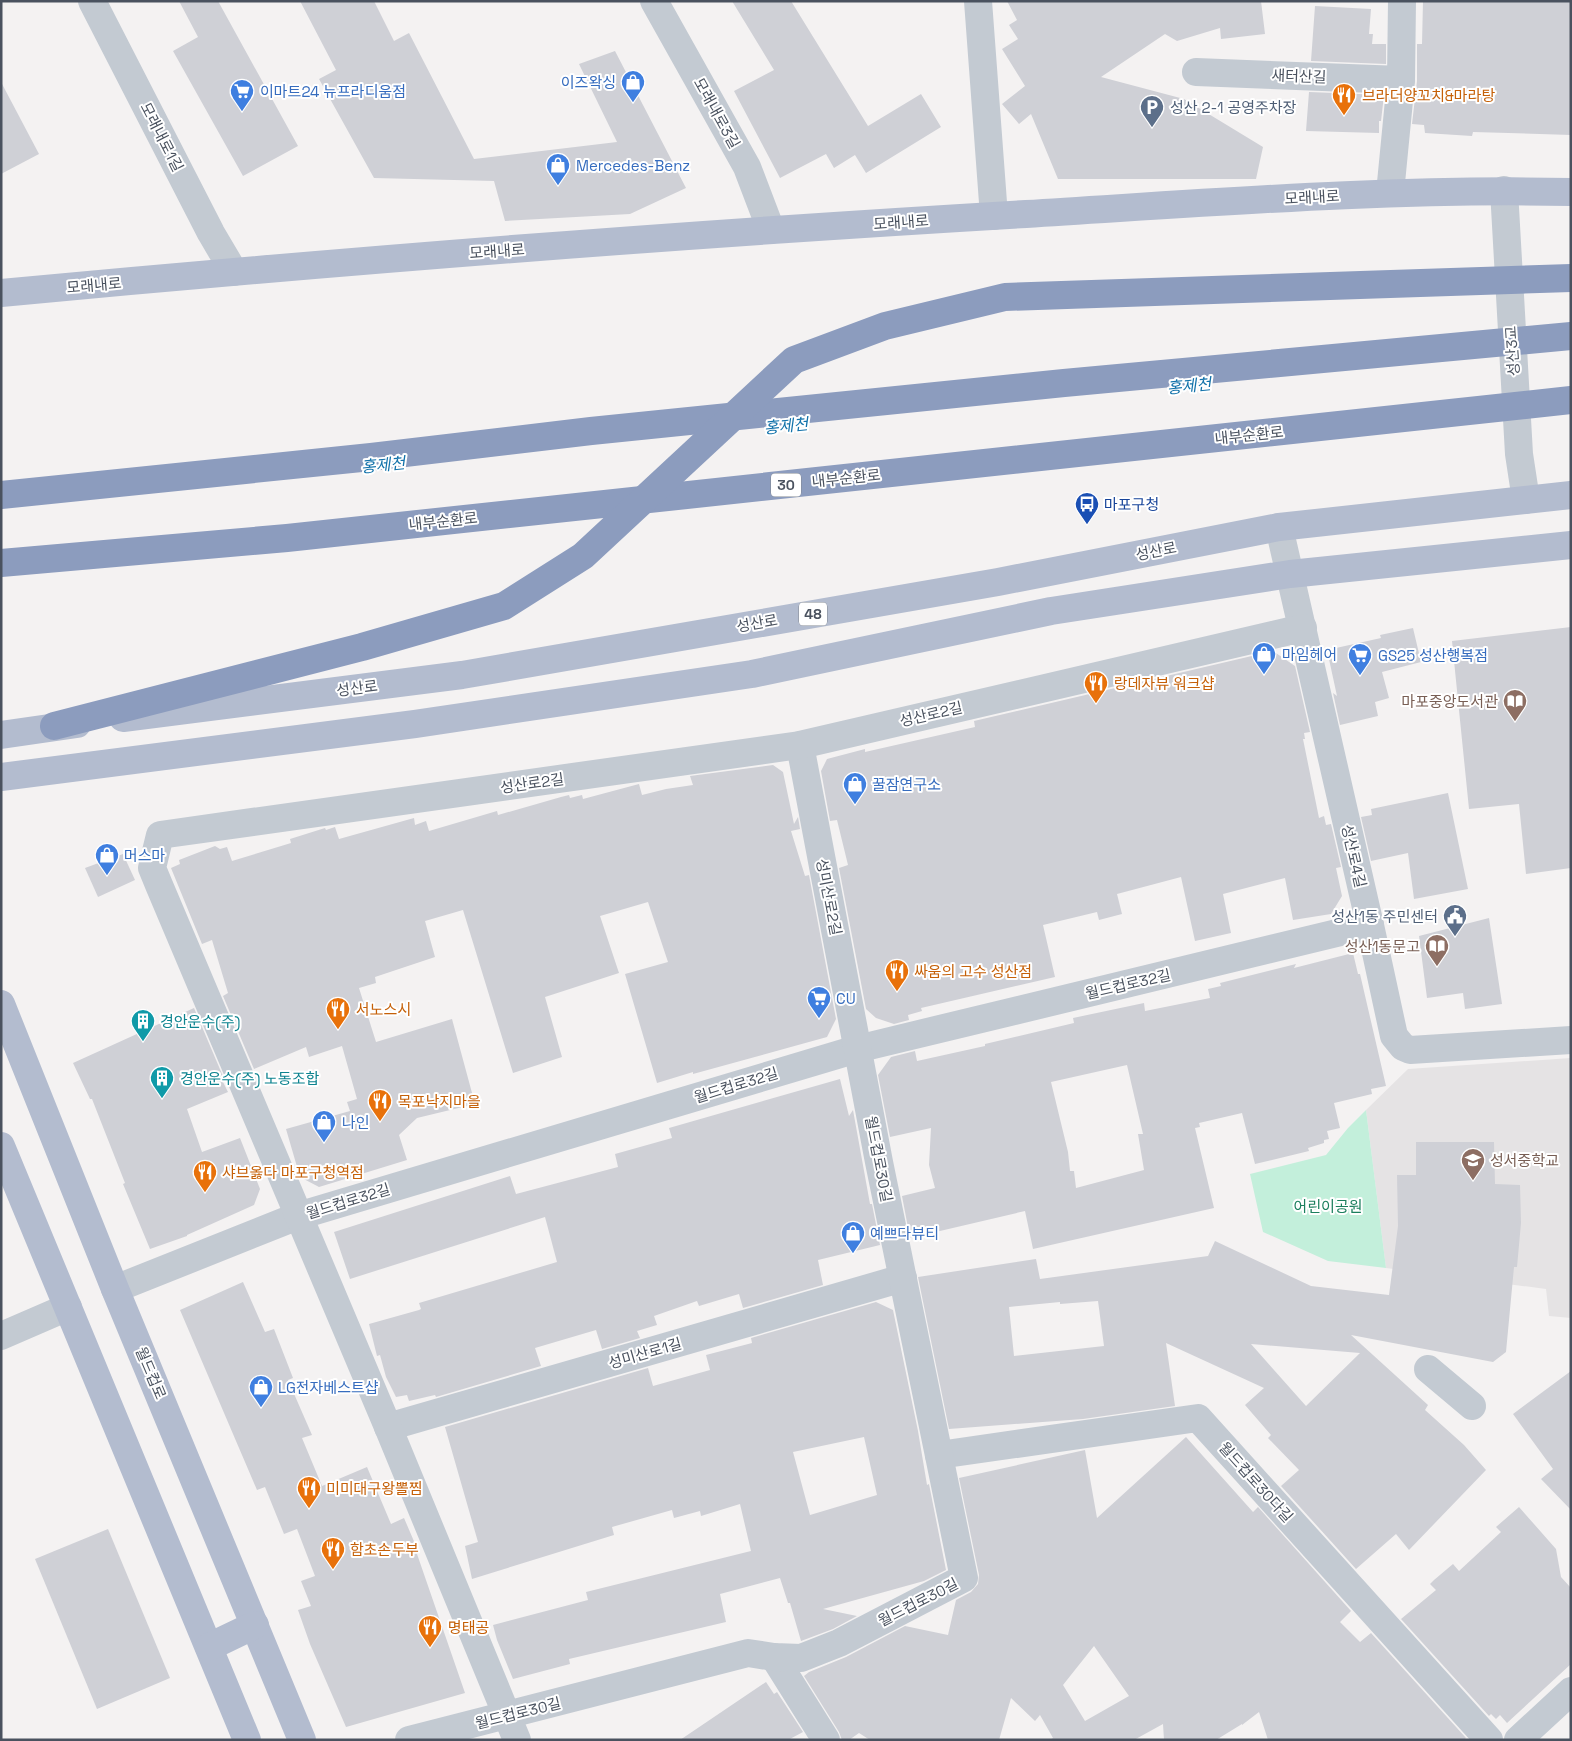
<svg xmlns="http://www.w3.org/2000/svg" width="1572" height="1741" viewBox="0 0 1572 1741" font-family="'Space Grotesk','Noto Sans KR',sans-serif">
  <rect width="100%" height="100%" fill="#f4f2f2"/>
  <polygon fill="#e5e3e4" points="1571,1058 1571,1318 1549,1316 1546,1289 1386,1268 1366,1110 1408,1069"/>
  <polygon fill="#c3efdb" points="1366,1110 1386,1268 1328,1261 1263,1232 1250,1174 1326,1155 1348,1128"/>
  <polygon fill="#f4f2f2" points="1571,319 1571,411 1,570 1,486"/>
  <g fill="#cfd0d6" fill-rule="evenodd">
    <polygon points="179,1 218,1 298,146 243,176 173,51 198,37"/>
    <polygon points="300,1 374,1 394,41 409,33 474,159 617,142 579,64 615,51 686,188 630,214 505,221 494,181 374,178 319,79 336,70"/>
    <polygon points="732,1 791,1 868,126 921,94 941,127 866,173 855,155 834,168 826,154 780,178 734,91 774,70"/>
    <polygon points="1007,1 1261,1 1265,34 1221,39 1220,28 1177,41 1165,34 1101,77 1184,99 1263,147 1256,179 1058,179 1031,114 1019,124 1002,104 1025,86 1002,49 1018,39 1009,25 1017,20"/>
    <polygon points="1423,1 1571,1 1571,135 1473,132 1472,136 1425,133 1424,125 1412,124 1417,81 1417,44 1422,44"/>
    <polygon points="1315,6 1371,9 1369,34 1373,34 1372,44 1386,44 1386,64 1311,61"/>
    <polygon points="1,82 39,154 1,174"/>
    <polygon points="1309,92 1384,95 1381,121 1379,121 1379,133 1306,131"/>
    <polygon points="1571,627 1571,868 1526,874 1519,804 1469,809 1452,641"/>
    <polygon points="1413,628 1421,662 1382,672 1389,698 1375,702 1378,716 1340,725 1333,693 1337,696 1327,650 1381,638 1380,635"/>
    <polygon points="1273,651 1295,666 1310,732 1304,733 1305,739 1303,739 1319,818 1324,816 1326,825 1331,824 1341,867 1336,868 1342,896 1331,914 1293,920 1285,878 1223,894 1231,933 1195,941 1181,877 1117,894 1122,914 1099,920 1097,912 1043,925 1055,977 921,1008 922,1011 908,1015 909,1020 894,1024 876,1018 866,1009 839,868 848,865 837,820 830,821 821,771 827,759 865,749 865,752 975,727 974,721"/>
    <polygon points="773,765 783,772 794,824 798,817 800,829 791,831 805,876 809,875 836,1019 827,1037 693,1074 693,1072 657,1083 625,974 668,962 648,902 600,916 619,973 545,997 562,1057 513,1073 463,910 425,921 435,957 375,977 376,983 359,988 376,1042 452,1019 475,1104 417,1118 399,1135 407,1160 319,1187 300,1177 286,1129 350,1111 347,1102 357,1099 342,1046 309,1057 306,1047 254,1069 223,996 228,993 212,940 202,944 171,868 180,864 179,860 215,846 220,849 227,847 232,861 291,843 290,839 325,828 326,830 335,827 339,839 414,818 415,825 426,821 429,831 497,811 498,815 561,797 569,795 570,798 582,795 583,799 639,784 642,795 666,789 693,785 690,776"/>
    <polygon points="1448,793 1468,889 1414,899 1408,853 1371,861 1361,817 1372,815 1371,809"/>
    <polygon points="123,854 135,880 98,897 85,868"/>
    <polygon points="1489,918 1502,1004 1465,1009 1463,993 1427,998 1419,936"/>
    <path d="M1353,953L1358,974H1360L1386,1086L1371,1089L1372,1094L1334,1103L1340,1128L1327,1131L1329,1139L1324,1140V1143L1308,1148L1309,1151L1255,1164L1242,1113L1199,1123L1200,1127L1195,1128L1214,1208L1033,1249L1025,1211L910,1238L902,1196L935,1188L929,1165L931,1128L890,1137L878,1075L891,1057L915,1051L917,1061L985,1046V1044L1074,1023L1073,1018L1144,1003L1145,1011L1210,998L1208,989L1221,986L1220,983L1296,964L1294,968ZM1127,1065L1143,1134H1138L1144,1170L1076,1188L1074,1171H1070L1068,1152L1051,1082Z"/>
    <polygon points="194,1008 225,1081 223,1082 228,1092 187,1109 202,1152 240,1138 260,1189 254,1205 187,1235 187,1236 150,1249 123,1184 125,1183 92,1099 90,1099 73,1063"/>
    <polygon points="840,1079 849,1116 853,1110 870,1204 872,1204 880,1245 818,1260 823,1285 743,1308 739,1294 699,1306 697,1301 654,1316 657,1325 637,1331 640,1338 602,1349 596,1330 535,1348 541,1366 436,1397 435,1395 409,1401 407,1395 396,1397 386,1377 380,1355 377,1356 369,1324 419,1310 421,1309 419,1303 557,1262 545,1217 350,1279 334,1232 510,1176 516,1194 618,1167 615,1154 672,1138 669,1128"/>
    <path d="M1416,1142H1494L1495,1184L1520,1185L1521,1223L1517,1267H1514L1506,1352L1493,1362L1351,1335L1428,1405L1425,1410L1464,1445L1486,1470L1409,1550L1396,1534L1356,1569L1281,1486L1299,1470L1268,1438L1271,1435L1245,1405L1264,1388L1166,1343L1175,1406L1083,1419L949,1429L918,1277L1036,1259L1040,1279L1208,1256L1215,1241L1311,1286L1389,1295L1398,1226L1397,1175H1416ZM1098,1301L1104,1346L1014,1356L1009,1307L1060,1302V1304ZM1251,1344L1360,1353L1306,1406Z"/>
    <polygon points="243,1282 265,1332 274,1329 293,1378 288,1380 312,1435 302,1438 322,1486 367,1467 391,1524 404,1518 419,1553 417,1554 465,1693 346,1727 310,1644 298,1610 311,1606 301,1581 315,1576 297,1529 284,1534 265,1487 257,1490 180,1310"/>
    <path d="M876,1302L893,1310L918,1431L927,1485L929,1484L946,1570L924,1581L823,1609L857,1616L833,1629L801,1641L790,1603H788L780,1578L720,1594L726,1622L569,1659L570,1664L513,1679L497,1640L493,1625L588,1600L586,1592L751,1551L740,1504L701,1516L700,1511L674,1518L672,1510L612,1527L614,1535L472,1579L465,1546L478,1542L445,1427L648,1368L653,1386L710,1370L706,1355L752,1343L751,1338ZM864,1437L877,1495L810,1515L793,1452Z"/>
    <polygon points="1571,1371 1571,1510 1541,1479 1553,1469 1513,1414"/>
    <path d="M1186,1437L1253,1512L1258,1507L1351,1611L1340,1622L1360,1642L1371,1633L1466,1738L1464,1740H1268L1259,1712L1242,1725V1724L1216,1740H1164L1163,1724L1134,1740H1050L1053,1738L1040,1715L1035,1721L1011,1698L999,1740H870L859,1733L849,1740H842L839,1732L804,1676L809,1672L846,1657L905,1626L948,1635L956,1600L971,1592L978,1584L979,1575L959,1478L1085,1450L1097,1518ZM1094,1646L1129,1696L1085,1721L1063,1685Z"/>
    <polygon points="1519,1507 1556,1549 1561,1577 1571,1588 1571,1664 1507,1723 1500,1715 1496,1719 1491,1714 1489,1716 1401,1619 1436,1590 1430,1584 1434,1580 1453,1564 1459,1571 1501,1532 1496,1527"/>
    <polygon points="108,1529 170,1678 97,1709 35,1559"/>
    <polygon points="766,1682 774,1694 777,1692 803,1732 788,1740 680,1740"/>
  </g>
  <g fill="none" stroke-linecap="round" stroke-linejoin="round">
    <g stroke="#c3cad2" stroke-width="28">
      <polyline points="92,1 211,233 234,272"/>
      <polyline points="654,1 747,167 771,230"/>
      <polyline points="978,1 994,216"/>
      <polyline points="1196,72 1401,80"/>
      <polyline points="1504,190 1519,454 1526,500"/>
      <polyline points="1390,193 1401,80 1402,1"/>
      <polyline points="1279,527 1370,925 1394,1036 1403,1047 1410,1050 1571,1040"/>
      <polyline points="115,1289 298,1216 857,1049 1370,925"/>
      <polyline points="1,1336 68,1307"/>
      <polyline points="1428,1369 1472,1406"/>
      <polyline points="388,1427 903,1278"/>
      <polyline points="939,1455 1198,1418 1489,1740"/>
      <polyline points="774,1657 826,1740"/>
      <polyline points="409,1740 748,1653 774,1657 801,1658 839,1643 964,1578 879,1162 800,745"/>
      <polyline points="517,1740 388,1427 159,885 152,868 160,835 800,745 1303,628"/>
      <polyline points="1518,1740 1571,1691"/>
    </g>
    <g stroke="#b3bccf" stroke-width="28">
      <path d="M1,293C342,261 684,234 1026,214C1207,203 1389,188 1571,192"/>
      <polyline points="123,718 462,675 998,582 1279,527 1571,495"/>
      <polyline points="1,735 77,724"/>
      <polyline points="1,777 415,724 752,674 1051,611 1290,574 1571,545"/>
      <polyline points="1,1004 115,1289 302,1740"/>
      <polyline points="1,1146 247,1740"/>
      <polyline points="209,1647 255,1625"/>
    </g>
    <g stroke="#8c9cbe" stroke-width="28">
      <polyline points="1,495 371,457 591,431 1064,383 1571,336"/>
      <polyline points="1,563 287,538 1571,400"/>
      <polyline points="54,726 362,647 504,606 583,556 794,360 885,326 1005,297 1571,278"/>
    </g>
  </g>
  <defs>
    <g id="shop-pin" transform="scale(1.25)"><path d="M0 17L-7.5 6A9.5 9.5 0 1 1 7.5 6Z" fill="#3f7fe0" stroke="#fff"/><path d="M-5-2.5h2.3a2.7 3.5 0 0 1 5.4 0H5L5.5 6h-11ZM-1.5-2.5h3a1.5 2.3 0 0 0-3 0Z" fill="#fff"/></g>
    <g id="supermarket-pin" transform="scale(1.25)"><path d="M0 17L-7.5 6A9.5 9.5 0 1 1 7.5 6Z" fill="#3f7fe0" stroke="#fff"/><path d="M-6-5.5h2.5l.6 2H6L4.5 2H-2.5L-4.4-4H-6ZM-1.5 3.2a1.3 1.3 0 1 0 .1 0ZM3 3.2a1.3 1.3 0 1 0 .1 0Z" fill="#fff"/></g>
    <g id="restaurant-pin" transform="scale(1.25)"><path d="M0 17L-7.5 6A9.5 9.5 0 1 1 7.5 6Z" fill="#e8710a" stroke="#fff"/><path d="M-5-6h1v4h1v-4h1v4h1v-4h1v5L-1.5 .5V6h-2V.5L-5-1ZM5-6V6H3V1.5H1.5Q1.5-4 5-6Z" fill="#fff"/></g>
    <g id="parking-pin" transform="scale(1.25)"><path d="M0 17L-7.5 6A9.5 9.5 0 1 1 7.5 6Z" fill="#5c6f8a" stroke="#fff"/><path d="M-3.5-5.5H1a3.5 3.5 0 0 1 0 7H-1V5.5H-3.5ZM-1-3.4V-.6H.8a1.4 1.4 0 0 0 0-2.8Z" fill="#fff"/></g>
    <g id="bus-pin" transform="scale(1.25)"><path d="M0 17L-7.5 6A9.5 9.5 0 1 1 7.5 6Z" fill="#1a4fb4" stroke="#fff"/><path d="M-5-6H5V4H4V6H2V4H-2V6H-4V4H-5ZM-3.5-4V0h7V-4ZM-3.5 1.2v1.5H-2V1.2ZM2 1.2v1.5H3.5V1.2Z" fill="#fff"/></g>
    <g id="library-pin" transform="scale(1.25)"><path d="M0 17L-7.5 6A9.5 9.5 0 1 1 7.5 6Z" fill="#8d6e63" stroke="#fff"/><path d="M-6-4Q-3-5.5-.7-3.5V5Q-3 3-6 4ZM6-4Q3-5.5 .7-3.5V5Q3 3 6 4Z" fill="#fff"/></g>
    <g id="civic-pin" transform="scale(1.25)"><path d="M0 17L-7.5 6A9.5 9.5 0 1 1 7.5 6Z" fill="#5c6f8a" stroke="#fff"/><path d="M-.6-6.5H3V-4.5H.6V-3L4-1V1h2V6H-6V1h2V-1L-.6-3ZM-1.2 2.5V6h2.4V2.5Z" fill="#fff"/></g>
    <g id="building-pin" transform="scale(1.25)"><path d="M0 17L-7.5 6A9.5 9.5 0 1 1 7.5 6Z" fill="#0f9aa8" stroke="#fff"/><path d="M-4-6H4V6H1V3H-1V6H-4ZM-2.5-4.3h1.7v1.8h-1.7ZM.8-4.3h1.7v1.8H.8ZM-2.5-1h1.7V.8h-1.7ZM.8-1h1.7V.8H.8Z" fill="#fff"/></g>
    <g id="school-pin" transform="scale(1.25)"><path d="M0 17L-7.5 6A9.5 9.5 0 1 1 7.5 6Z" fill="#8d6e63" stroke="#fff"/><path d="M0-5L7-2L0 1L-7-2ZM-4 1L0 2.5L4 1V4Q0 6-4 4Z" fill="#fff"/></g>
  </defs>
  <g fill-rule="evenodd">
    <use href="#shop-pin" x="633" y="82"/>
    <use href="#supermarket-pin" x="242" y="91"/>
    <use href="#restaurant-pin" x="1344" y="95"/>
    <use href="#parking-pin" x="1152" y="107"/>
    <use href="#shop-pin" x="558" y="165"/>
    <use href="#bus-pin" x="1087" y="504"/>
    <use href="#shop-pin" x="1264" y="654"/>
    <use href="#supermarket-pin" x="1360" y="655"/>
    <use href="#restaurant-pin" x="1096" y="683"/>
    <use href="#library-pin" x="1515" y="701"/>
    <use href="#shop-pin" x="855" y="784"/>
    <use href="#shop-pin" x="107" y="855"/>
    <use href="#civic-pin" x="1455" y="916"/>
    <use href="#library-pin" x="1437" y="946"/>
    <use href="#restaurant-pin" x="897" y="971"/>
    <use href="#supermarket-pin" x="819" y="998"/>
    <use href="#restaurant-pin" x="338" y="1009"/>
    <use href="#building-pin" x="143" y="1021"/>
    <use href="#building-pin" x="162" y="1078"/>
    <use href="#restaurant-pin" x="380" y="1101"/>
    <use href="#shop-pin" x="324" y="1122"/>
    <use href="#school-pin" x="1473" y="1160"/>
    <use href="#restaurant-pin" x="205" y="1172"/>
    <use href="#shop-pin" x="853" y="1233"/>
    <use href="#shop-pin" x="261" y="1387"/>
    <use href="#restaurant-pin" x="309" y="1488"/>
    <use href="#restaurant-pin" x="333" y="1549"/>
    <use href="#restaurant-pin" x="430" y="1627"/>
  </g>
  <g text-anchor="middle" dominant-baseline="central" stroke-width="4" stroke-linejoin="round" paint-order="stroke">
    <g fill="#fff" stroke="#80868f" stroke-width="1">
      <rect x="771" y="473.5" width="30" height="23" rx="4"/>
      <rect x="799" y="602.5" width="28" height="23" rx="4"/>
    </g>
    <g font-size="14" font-weight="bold" fill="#4a525f">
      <text x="786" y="485">30</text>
      <text x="813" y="614">48</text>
    </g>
    <g font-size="15" fill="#4a525f" stroke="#fff">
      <text transform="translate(1299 76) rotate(2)">새터산길</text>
      <text transform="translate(717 113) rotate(61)">모래내로3길</text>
      <text transform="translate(162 137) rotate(63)">모래내로1길</text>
      <text transform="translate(1312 197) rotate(-3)">모래내로</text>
      <text transform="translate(901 222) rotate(-4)">모래내로</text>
      <text transform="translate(497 251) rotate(-4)">모래내로</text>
      <text transform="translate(94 285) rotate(-5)">모래내로</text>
      <text transform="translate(1512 351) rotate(-94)">성산3교</text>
      <text transform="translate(1249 435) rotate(-6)">내부순환로</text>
      <text transform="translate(846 478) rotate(-6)">내부순환로</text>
      <text transform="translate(443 521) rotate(-6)">내부순환로</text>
      <text transform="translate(1156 551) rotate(-11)">성산로</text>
      <text transform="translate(757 623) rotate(-10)">성산로</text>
      <text transform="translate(357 688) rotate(-7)">성산로</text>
      <text transform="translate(931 714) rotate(-13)">성산로2길</text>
      <text transform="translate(532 783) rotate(-8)">성산로2길</text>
      <text transform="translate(1354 856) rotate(77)">성산로4길</text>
      <text transform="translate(829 897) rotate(79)">성미산로2길</text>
      <text transform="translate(1128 984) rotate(-13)">월드컵로32길</text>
      <text transform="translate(736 1085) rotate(-17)">월드컵로32길</text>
      <text transform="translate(879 1159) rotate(79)">월드컵로30길</text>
      <text transform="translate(348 1201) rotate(-17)">월드컵로32길</text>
      <text transform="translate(645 1353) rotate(-16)">성미산로1길</text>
      <text transform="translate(151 1373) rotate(67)">월드컵로</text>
      <text transform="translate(1256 1482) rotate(48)">월드컵로30다길</text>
      <text transform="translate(918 1602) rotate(-27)">월드컵로30길</text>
      <text transform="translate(518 1713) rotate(-14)">월드컵로30길</text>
    </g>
    <g font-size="15" fill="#366cbe" stroke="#fff" text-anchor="start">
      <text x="616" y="82" text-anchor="end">이즈왁싱</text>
      <text x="260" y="91">이마트24 뉴프라디움점</text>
      <text x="576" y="165">Mercedes-Benz</text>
      <text x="1282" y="654">마임헤어</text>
      <text x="1378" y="655">GS25 성산행복점</text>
      <text x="872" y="784">꿀잠연구소</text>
      <text x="124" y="855">머스마</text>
      <text x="836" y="998">CU</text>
      <text x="342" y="1122">나인</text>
      <text x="870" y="1233">예쁘다뷰티</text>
      <text x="278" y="1387">LG전자베스트샵</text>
    </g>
    <g font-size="15" fill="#c56008" stroke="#fff" text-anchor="start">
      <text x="1362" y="95">브라더양꼬치&amp;마라탕</text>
      <text x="1114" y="683">랑데자뷰 워크샵</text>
      <text x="914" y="971">싸움의 고수 성산점</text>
      <text x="356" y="1009">서노스시</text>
      <text x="398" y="1101">목포낙지마을</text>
      <text x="222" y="1172">샤브옳다 마포구청역점</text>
      <text x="326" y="1488">미미대구왕뽈찜</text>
      <text x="350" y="1549">함초손두부</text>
      <text x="448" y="1627">명태공</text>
    </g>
    <g font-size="15" fill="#4e5e75" stroke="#fff" text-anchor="start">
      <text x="1170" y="107">성산 2-1 공영주차장</text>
      <text x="1438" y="916" text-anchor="end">성산1동 주민센터</text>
    </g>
    <g font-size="15" fill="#164399" stroke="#fff" text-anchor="start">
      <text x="1104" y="504">마포구청</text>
    </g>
    <g font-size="15" fill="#785e54" stroke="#fff" text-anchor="end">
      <text x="1498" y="701">마포중앙도서관</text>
      <text x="1420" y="946">성산1동문고</text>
      <text x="1490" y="1160" text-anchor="start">성서중학교</text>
    </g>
    <g font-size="15" fill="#0d838f" stroke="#fff" text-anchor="start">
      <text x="160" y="1021">경안운수(주)</text>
      <text x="180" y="1078">경안운수(주) 노동조합</text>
    </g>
    <g font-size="15" fill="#1b7f5d" stroke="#fff">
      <text x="1328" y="1206">어린이공원</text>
    </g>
    <g font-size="16" font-style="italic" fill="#1272aa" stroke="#fff">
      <text transform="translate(1189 386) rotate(-6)">홍제천</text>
      <text transform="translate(786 426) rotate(-6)">홍제천</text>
      <text transform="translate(383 465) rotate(-6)">홍제천</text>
    </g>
  </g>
  <rect width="1572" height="1741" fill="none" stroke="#4a525f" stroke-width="5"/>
</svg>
